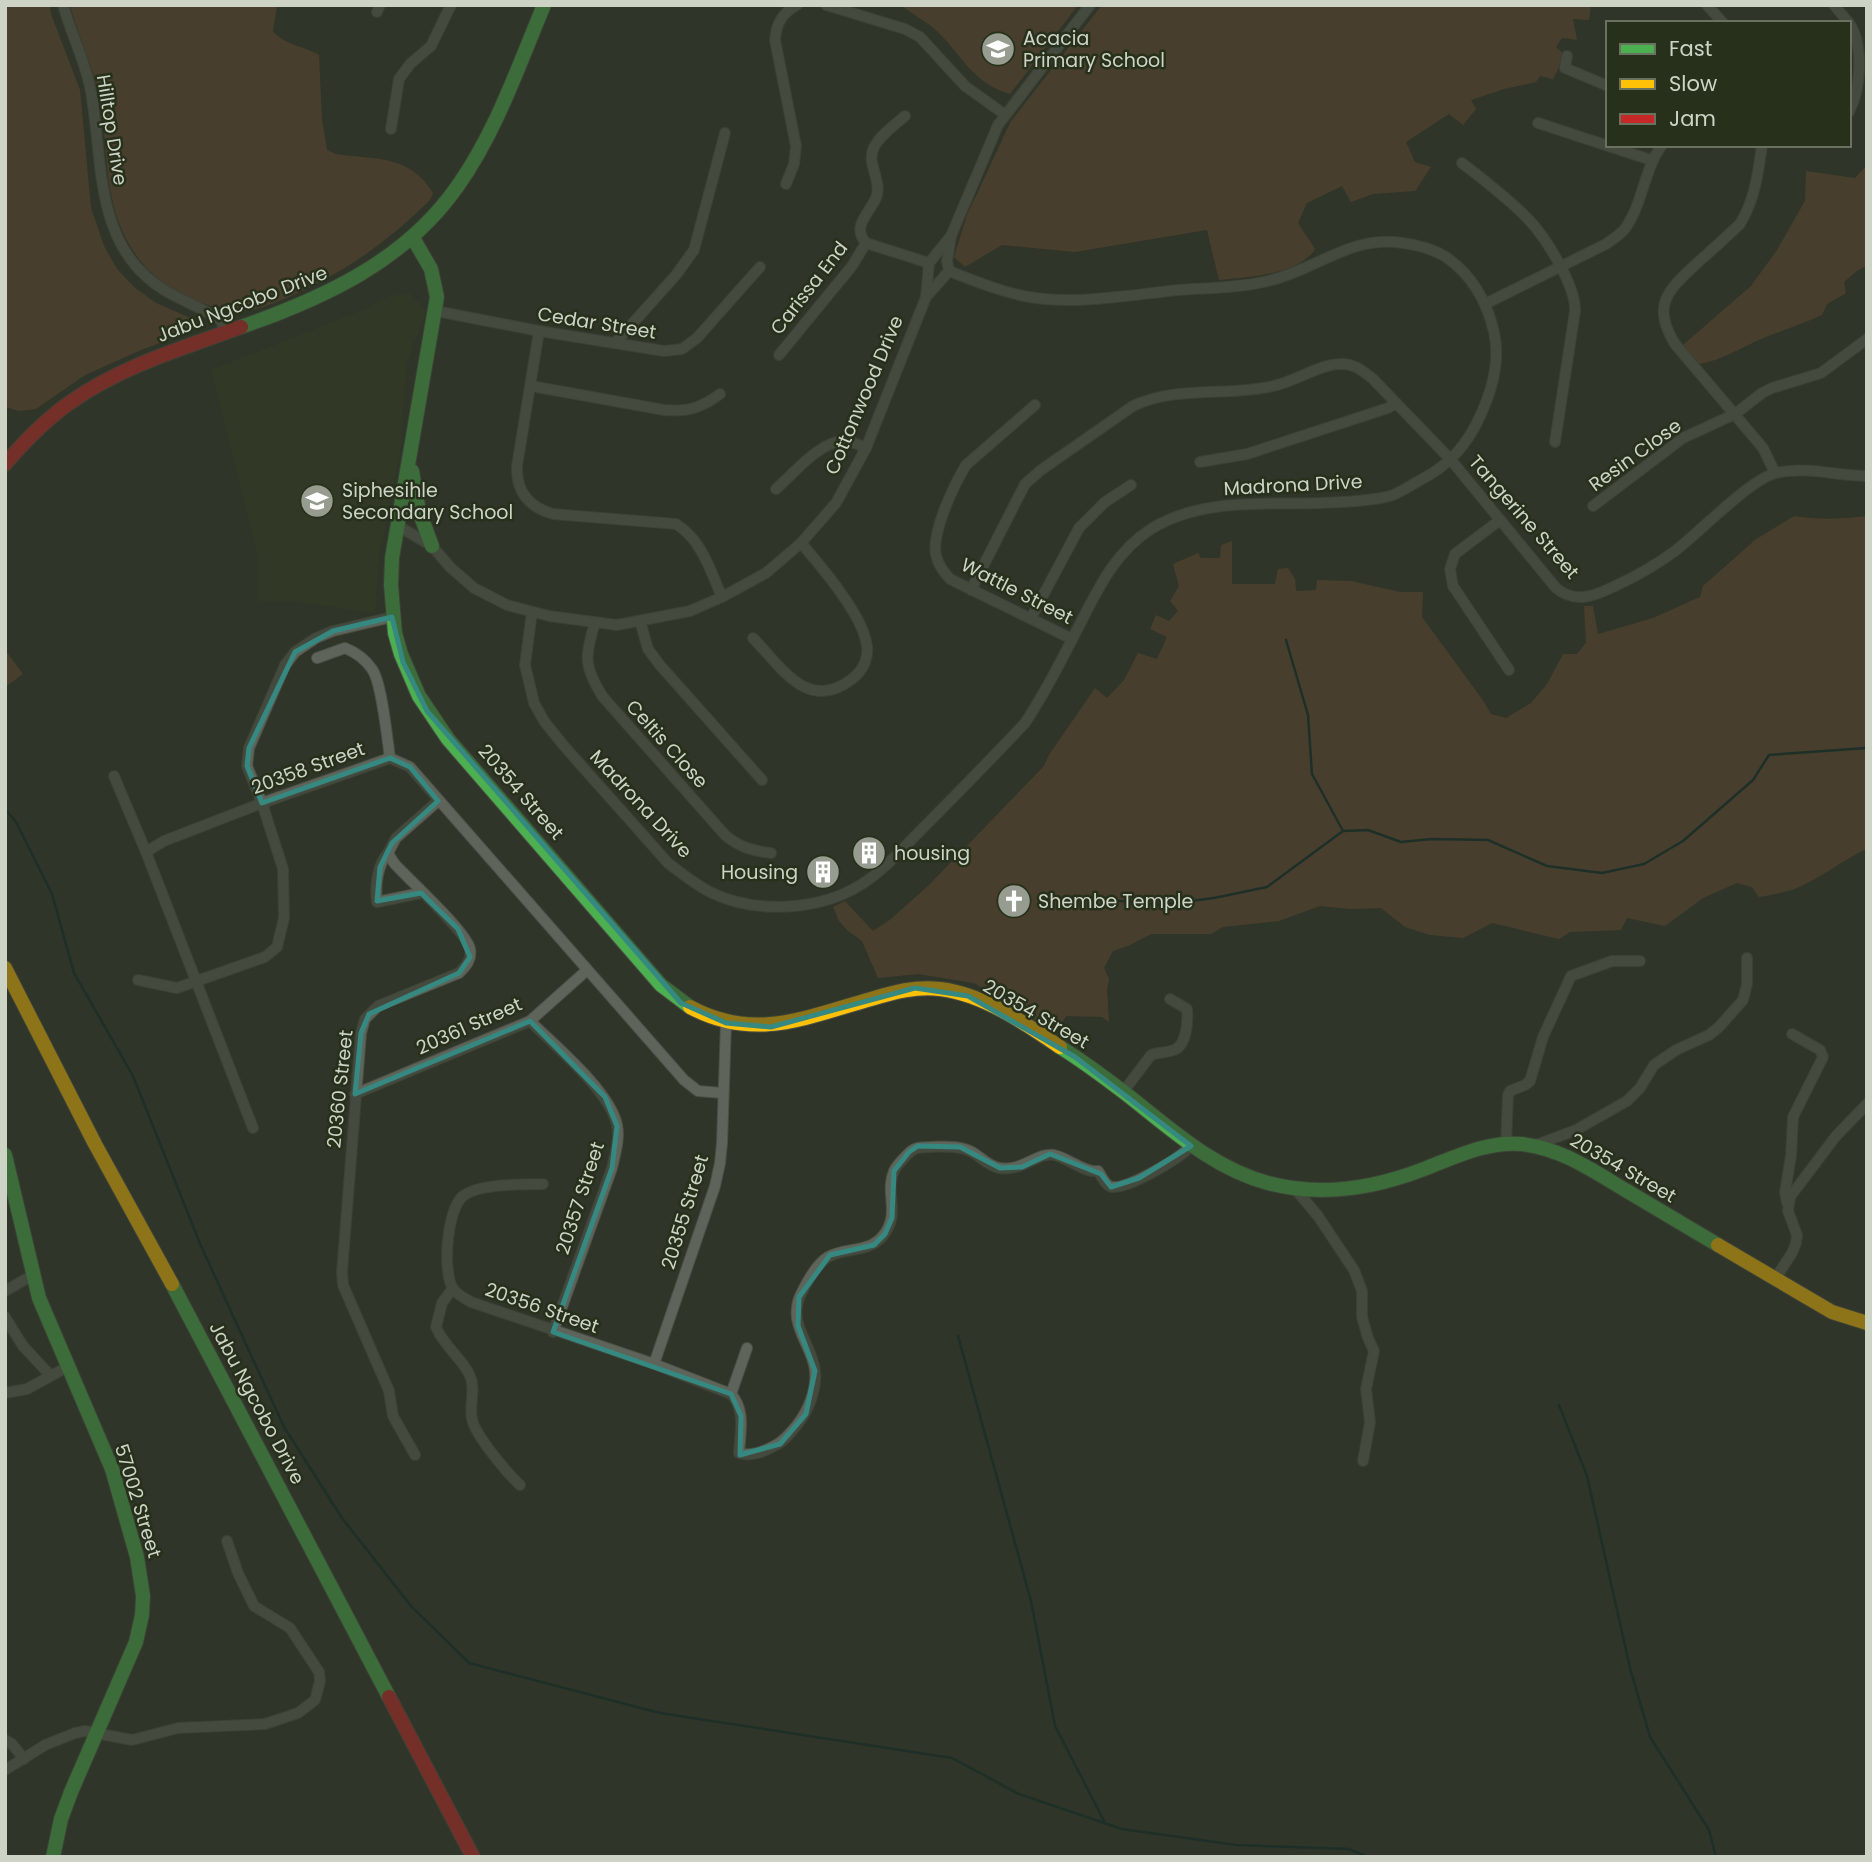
<svg xmlns="http://www.w3.org/2000/svg" width="1872" height="1862" viewBox="0 0 1872 1862" font-family="Poppins,sans-serif">
  <rect width="100%" height="100%" fill="#2f3528"/>
  <polygon fill="#333f25" points="410,293 426,311 406,366 401,447 379,557 375,613 292,601 257,601 257,554 211,370 363,310 389,296"/>
  <g fill="#674b34">
    <polygon points="5,5 50,5 51,14 80,90 91,208 104,246 117,269 135,288 156,303 197,321 203,327 141,350 85,375 36,409 19,411 5,407"/>
    <path d="M70,5H277L273,31C285,46 303,45 319,55L322,119L327,150L335,154C376,160 409,154 433,193L430,200C388,242 341,275 286,298C272,304 256,311 240,311C220,310 202,304 184,295C156,281 136,261 123,232C104,191 108,145 100,101C94,68 79,38 70,5Z"/>
    <path d="M901,5H1078L1010,94C972,83 962,55 937,31C926,21 912,14 901,5Z"/>
    <path d="M1102,5H1591L1589,20L1573,19L1577,40L1562,38L1556,47L1565,55L1553,79L1540,76L1536,82L1504,89L1471,100L1476,109L1463,125L1449,114L1406,142L1415,162L1431,167L1415,191L1373,194L1351,202L1342,186L1307,203L1298,223L1315,249C1299,275 1247,277 1219,280L1207,230L1075,252L1002,245L965,267L954,257L967,215L1011,121Z"/>
    <path d="M1867,165V266L1858,270L1844,282L1846,293L1827,304L1822,315C1802,324 1781,331 1761,339C1740,348 1722,360 1699,364L1683,345L1751,286L1777,250L1805,201L1806,171L1855,178Z"/>
    <path d="M1794,516C1818,520 1843,519 1867,516V851L1864,850C1840,862 1818,880 1792,890C1781,893 1770,895 1759,897L1752,887L1737,883L1703,898L1665,926L1627,918L1621,930L1570,932L1559,939L1492,923L1463,938L1430,935L1405,927L1381,908L1351,909L1320,906L1279,921L1223,927L1211,934H1151L1130,945L1113,951L1104,968L1109,979L1107,990L1109,1022L1102,1017L1066,1016L1056,1032L974,983L918,974L878,978L862,941L848,931L839,921L833,907L845,901L873,931L891,919L930,884L1044,766L1049,755L1095,688L1107,698L1124,680L1138,653L1157,659L1167,637L1150,629L1156,615L1169,621L1178,611L1170,601L1179,586L1173,564L1198,553L1201,558H1220L1221,545L1232,541V584H1275L1278,569L1288,568L1295,579L1296,591L1316,590L1317,580L1351,581L1400,592H1423L1422,617L1482,699L1491,714L1506,718L1531,703L1547,684L1563,654H1577L1586,643L1584,606H1593L1598,634L1653,618L1700,597L1703,586L1755,540Z"/>
    <polygon points="5,650 23,674 5,687"/>
  </g>
  <g fill="none" stroke-linecap="round" stroke-linejoin="round">
    <g stroke="#092929" stroke-width="2.5">
      <polyline points="1286,640 1308,715 1312,774 1343,831"/>
      <polyline points="5,809 16,822 52,894 74,973 133,1076 201,1246 284,1427 342,1518 411,1606 469,1663 660,1713 952,1758 1019,1794 1122,1829 1236,1845 1349,1849 1368,1857"/>
      <polyline points="1092,898 1159,905 1214,898 1267,887 1343,831 1368,830 1401,842 1432,839 1488,840 1547,866 1602,873 1644,864 1683,841 1753,780 1769,755 1867,748"/>
      <polyline points="958,1336 1031,1601 1055,1726 1105,1823"/>
      <polyline points="1559,1405 1587,1476 1630,1668 1650,1737 1709,1830 1716,1857"/>
    </g>
    <g stroke="#4b5045" stroke-width="12">
      <g id="street">
        <path d="M63,5C71,33 84,59 90,87C103,150 93,231 148,278C168,296 195,304 218,318L223,323L222,335"/>
        <polyline points="826,5 905,29 920,37 965,86 1004,114"/>
        <polyline points="1707,5 1723,23"/>
        <polyline points="1834,5 1849,23"/>
        <polyline points="377,12 380,5"/>
        <path d="M1849,23C1864,45 1861,89 1849,112"/>
        <polyline points="1567,56 1565,68 1608,86"/>
        <path d="M905,116C895,125 881,134 874,147C866,163 881,178 877,195C872,212 850,225 866,243L929,263"/>
        <polyline points="1538,123 1651,160"/>
        <polyline points="391,129 399,79 410,64 431,46 451,5"/>
        <path d="M1762,145C1758,174 1755,199 1740,224C1725,238 1710,252 1695,265C1666,292 1652,307 1675,344L1763,448L1775,473"/>
        <path d="M1462,163C1485,181 1509,199 1529,220C1546,238 1576,286 1575,311L1555,442"/>
        <path d="M786,184L794,164L796,146L775,40C776,24 782,13 797,5"/>
        <polyline points="949,271 947,261 951,236 998,125 1090,5"/>
        <polyline points="926,297 949,271"/>
        <path d="M1485,304L1606,244C1612,240 1619,235 1624,230C1643,205 1643,171 1662,145"/>
        <polyline points="436,311 539,331 664,351 682,349 697,338 760,267"/>
        <path d="M539,331L517,466C516,492 529,507 553,514L676,524C702,540 710,570 722,597"/>
        <polyline points="615,343 676,275 694,250 725,133"/>
        <polyline points="779,355 852,266 866,243"/>
        <path d="M531,386L664,410C688,412 701,408 720,394"/>
        <path d="M1035,405L966,465C954,485 931,533 936,555C938,565 944,572 950,579L1072,639"/>
        <polyline points="1200,462 1247,454 1388,408 1396,403"/>
        <path d="M776,489C792,475 822,439 845,441C852,441 859,445 866,448"/>
        <polyline points="1593,506 1683,438 1735,414 1762,393 1772,388 1821,373 1867,339"/>
        <polyline points="1500,520 1455,554 1450,569 1453,586 1509,670"/>
        <polyline points="398,526 432,546 450,567 474,588 507,605 549,616 617,625 690,611 722,597 766,573 801,543 836,503 866,448 926,297 929,263 951,236"/>
        <path d="M971,590L1025,484L1041,470L1133,406C1177,385 1227,397 1273,386C1295,382 1317,365 1340,364C1354,363 1363,371 1373,379L1451,460L1556,588C1575,604 1595,596 1615,586C1637,576 1656,565 1675,551C1700,532 1749,480 1776,473C1805,466 1838,476 1867,476"/>
        <path d="M532,612L525,665L534,703L544,721L564,746L668,863C682,874 696,885 712,893C757,914 820,911 862,884C884,870 902,849 921,830C956,795 991,759 1025,723C1046,692 1062,659 1079,626C1098,589 1115,552 1151,529C1207,494 1279,507 1342,502C1359,501 1377,500 1393,495C1403,491 1413,484 1422,479C1450,465 1469,442 1481,414C1493,388 1500,359 1494,332C1487,302 1472,275 1446,257C1433,249 1418,245 1403,243C1349,235 1317,270 1268,281C1239,288 1207,288 1178,290C1129,295 1077,305 1029,297C1001,292 975,281 949,271"/>
        <polyline points="1031,618 1079,528 1105,502 1131,485"/>
        <polyline points="640,621 648,649 659,664 762,780"/>
        <path d="M595,623C584,657 584,667 603,697L725,835C739,847 753,851 771,853"/>
        <path d="M753,638C782,668 808,713 852,679C864,670 870,656 866,641C860,612 821,566 801,543"/>
        <path d="M317,658L345,648C355,652 365,659 372,669C382,683 387,738 390,758"/>
        <polyline points="114,776 146,852"/>
        <path d="M388,853C377,865 375,887 377,902L421,893"/>
        <polyline points="138,980 177,988 265,957 277,947 284,918 283,869 262,803 247,766 249,748 285,665 295,652 316,638 333,631 392,617"/>
        <path d="M530,1021C555,1046 610,1091 617,1125C620,1139 615,1154 612,1168L553,1332"/>
        <path d="M1123,1092L1151,1055C1158,1052 1166,1053 1174,1050C1187,1045 1188,1021 1187,1009L1170,999"/>
        <polyline points="355,1094 530,1021 586,971"/>
        <polyline points="253,1128 146,852 164,841 262,803 390,758 410,767 417,775 684,1080 698,1091 723,1093"/>
        <polyline points="1506,1144 1508,1095 1510,1091 1525,1085 1530,1081 1543,1037 1571,976 1612,961 1640,961"/>
        <polyline points="1533,1146 1576,1130 1627,1101 1640,1088 1654,1065 1676,1050 1709,1035 1719,1027 1743,1000 1747,984 1747,958"/>
        <path d="M543,1184C522,1185 480,1183 463,1196C447,1209 442,1271 453,1289C458,1295 464,1298 471,1302L654,1364L731,1394C746,1410 740,1433 739,1453C751,1457 763,1452 774,1446C784,1442 790,1433 797,1425C808,1411 817,1390 815,1371C813,1344 784,1323 803,1290C808,1280 818,1263 828,1257C845,1247 868,1253 882,1237C902,1214 884,1194 894,1171C896,1166 903,1159 907,1155C915,1146 920,1148 931,1147C945,1147 959,1145 972,1152C981,1157 988,1166 999,1168C1023,1172 1037,1152 1054,1155C1068,1158 1087,1174 1098,1171C1102,1176 1105,1186 1112,1187C1129,1189 1180,1158 1191,1146"/>
        <polyline points="1296,1190 1318,1216 1354,1270 1362,1291 1362,1317 1368,1338 1374,1351 1366,1389 1370,1422 1363,1461"/>
        <polyline points="1787,1203 1785,1192 1791,1156 1793,1117 1823,1057 1820,1050 1792,1034"/>
        <polyline points="1775,1279 1792,1253 1796,1243 1797,1235 1788,1211 1790,1197 1836,1136 1867,1104"/>
        <path d="M453,1288L442,1303L436,1327C444,1347 464,1360 470,1376C476,1389 469,1405 472,1419C475,1435 507,1473 520,1485"/>
        <polyline points="5,1291 33,1275"/>
        <polyline points="5,1317 23,1346 50,1375"/>
        <polyline points="654,1364 715,1186 720,1163 722,1143 726,1023"/>
        <polyline points="5,1393 27,1389 69,1366"/>
        <polyline points="731,1394 747,1348"/>
        <path d="M415,1455L393,1416L389,1391L343,1285L342,1272L361,1033L365,1019L378,1006L459,973C466,966 472,960 470,949C467,932 408,879 394,863L388,853L396,838L438,801"/>
        <polyline points="5,1740 12,1744 24,1759"/>
        <polyline points="5,1770 45,1745 75,1733 85,1731 132,1740 178,1728 265,1724 298,1713 315,1700 320,1681 319,1672 290,1628 254,1606 238,1573 227,1541"/>
      </g>
    </g>
    <g stroke="#4b5045" stroke-width="16">
      <g id="fast">
        <polyline points="413,238 431,269 437,297 392,558 391,585 395,633 401,654 419,696 448,739 661,985 690,1007"/>
        <path d="M241,327C324,298 405,261 457,187C496,132 518,67 544,5"/>
        <polyline points="412,471 419,511 432,546"/>
        <path d="M1060,1047C1083,1061 1104,1077 1125,1093C1170,1128 1212,1168 1268,1183C1320,1197 1375,1188 1424,1169C1455,1157 1487,1141 1521,1144C1561,1148 1593,1171 1627,1191C1657,1209 1688,1227 1718,1245"/>
        <polyline points="5,1155 39,1298 112,1469 137,1557 143,1596 142,1615 136,1642 71,1792 61,1819 53,1857"/>
        <polyline points="172,1284 389,1697"/>
      </g>
    </g>
    <g stroke="#4b5045" stroke-width="16">
      <g id="slow">
        <polyline points="5,968 95,1144 172,1284"/>
        <path d="M690,1007C755,1042 806,1017 871,999C894,992 916,986 940,989C983,994 1025,1023 1060,1047"/>
        <polyline points="1718,1245 1832,1312 1867,1323"/>
      </g>
    </g>
    <g stroke="#4b5045" stroke-width="16">
      <g id="jam">
        <path d="M5,464C24,442 44,421 68,404C119,367 183,348 241,327"/>
        <polyline points="389,1697 473,1857"/>
      </g>
    </g>
    <use href="#street" stroke="#5f645a" stroke-width="10"/>
    <use href="#fast" stroke="#4caf50" stroke-width="14"/>
    <use href="#slow" stroke="#ffc107" stroke-width="14"/>
    <use href="#jam" stroke="#c62828" stroke-width="14"/>
  </g>
  <path d="M0 0H1872V1862H0ZM392,617L403,662L427,711L681,1003L726,1023L771,1027L915,988L968,996L1075,1057L1191,1146L1139,1178L1111,1187L1101,1174L1050,1154L1022,1167L1000,1168L960,1147L918,1146L909,1152L894,1171L892,1218L885,1234L874,1245L830,1255L799,1297L798,1326L815,1371L806,1414L780,1444L740,1455L741,1416L731,1394L553,1332L612,1168L617,1126L605,1097L530,1021L355,1094L361,1033L369,1014L459,973L470,957L458,929L421,893L377,901L380,867L392,843L438,801L410,767L390,758L262,803L247,766L249,748L295,652L333,631Z" fill="#2f3528" fill-opacity=".55" fill-rule="evenodd"/>
  <path fill="none" stroke="#358980" stroke-width="5" stroke-linejoin="round" d="M392,617L403,662L427,711L681,1003L726,1023L771,1027L915,988L968,996L1075,1057L1191,1146L1139,1178L1111,1187L1101,1174L1050,1154L1022,1167L1000,1168L960,1147L918,1146L909,1152L894,1171L892,1218L885,1234L874,1245L830,1255L799,1297L798,1326L815,1371L806,1414L780,1444L740,1455L741,1416L731,1394L553,1332L612,1168L617,1126L605,1097L530,1021L355,1094L361,1033L369,1014L459,973L470,957L458,929L421,893L377,901L380,867L392,843L438,801L410,767L390,758L262,803L247,766L249,748L295,652L333,631Z"/>
  <defs>
    <g id="school-disc" transform="scale(1.75)"><circle r="9.5" fill="#969c8f" stroke="#26301a"/><path d="M0-5L7-2L0 1L-7-2ZM-4 1L0 2.5L4 1V4Q0 6-4 4Z" fill="#fff"/></g>
    <g id="building-disc" transform="scale(1.75)"><circle r="9.5" fill="#969c8f" stroke="#26301a"/><path d="M-4-6H4V6H1V3H-1V6H-4ZM-2.5-4.3h1.7v1.8h-1.7ZM.8-4.3h1.7v1.8H.8ZM-2.5-1h1.7V.8h-1.7ZM.8-1h1.7V.8H.8Z" fill="#fff"/></g>
    <g id="church-disc" transform="scale(1.75)"><circle r="9.5" fill="#969c8f" stroke="#26301a"/><path d="M-1.2-6h2.4v3.5h3.3v2.4h-3.3V6h-2.4V-.1h-3.3v-2.4h3.3Z" fill="#fff"/></g>
  </defs>
  <g fill-rule="evenodd">
    <use href="#school-disc" x="998" y="49"/>
    <use href="#school-disc" x="317" y="501"/>
    <use href="#building-disc" x="869" y="853"/>
    <use href="#building-disc" x="823" y="872"/>
    <use href="#church-disc" x="1014" y="901"/>
  </g>
  <g text-anchor="middle" dominant-baseline="central" stroke-width="5" stroke-linejoin="round" paint-order="stroke">
    <g font-size="19" fill="#cdd4c6" stroke="#26301a" text-anchor="start">
      <text x="1023" y="38">Acacia<tspan x="1023" dy="22">Primary School</tspan></text>
      <text x="342" y="490">Siphesihle<tspan x="342" dy="22">Secondary School</tspan></text>
      <text x="894" y="853">housing</text>
      <text x="798" y="872" text-anchor="end">Housing</text>
      <text x="1038" y="901">Shembe Temple</text>
    </g>
    <g font-size="19" fill="#cdd4c6" stroke="#26301a">
      <text transform="translate(112 130) rotate(81)">Hilltop Drive</text>
      <text transform="translate(809 288) rotate(-52)">Carissa End</text>
      <text transform="translate(242 304) rotate(-21)">Jabu Ngcobo Drive</text>
      <text transform="translate(597 323) rotate(9)">Cedar Street</text>
      <text transform="translate(864 395) rotate(-67)">Cottonwood Drive</text>
      <text transform="translate(1635 455) rotate(-36)">Resin Close</text>
      <text transform="translate(1293 485) rotate(-3)">Madrona Drive</text>
      <text transform="translate(1524 517) rotate(49)">Tangerine Street</text>
      <text transform="translate(1017 591) rotate(27)">Wattle Street</text>
      <text transform="translate(667 744) rotate(48)">Celtis Close</text>
      <text transform="translate(308 768) rotate(-20)">20358 Street</text>
      <text transform="translate(521 792) rotate(49)">20354 Street</text>
      <text transform="translate(641 804) rotate(47)">Madrona Drive</text>
      <text transform="translate(1036 1014) rotate(30)">20354 Street</text>
      <text transform="translate(469 1026) rotate(-24)">20361 Street</text>
      <text transform="translate(340 1089) rotate(-84)">20360 Street</text>
      <text transform="translate(1623 1168) rotate(30)">20354 Street</text>
      <text transform="translate(580 1198) rotate(-72)">20357 Street</text>
      <text transform="translate(685 1212) rotate(-73)">20355 Street</text>
      <text transform="translate(542 1308) rotate(19)">20356 Street</text>
      <text transform="translate(257 1403) rotate(62)">Jabu Ngcobo Drive</text>
      <text transform="translate(138 1501) rotate(73)">57002 Street</text>
    </g>
  </g>
  <rect width="1872" height="1862" fill="none" stroke="#cdd4c6" stroke-width="14"/>
  <rect x="1606" y="21" width="245" height="126" fill="#26301a" stroke="#69725f" stroke-width="2"/>
  <rect x="1620" y="44" width="35" height="10" fill="#4caf50" stroke="#69725f" stroke-width="2"/>
  <text x="1669" y="56" font-size="21" fill="#cdd4c6">Fast</text>
  <rect x="1620" y="79" width="35" height="10" fill="#ffc107" stroke="#69725f" stroke-width="2"/>
  <text x="1669" y="91" font-size="21" fill="#cdd4c6">Slow</text>
  <rect x="1620" y="114" width="35" height="10" fill="#c62828" stroke="#69725f" stroke-width="2"/>
  <text x="1669" y="126" font-size="21" fill="#cdd4c6">Jam</text>
</svg>
